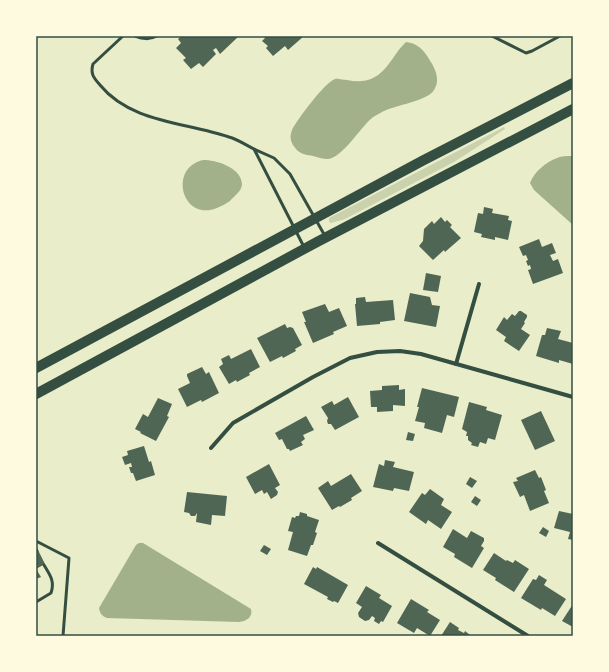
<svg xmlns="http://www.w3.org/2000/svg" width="609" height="672" viewBox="0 0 609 672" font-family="Roboto,sans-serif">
  <rect width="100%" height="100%" fill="#e9edc9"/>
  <polygon fill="#cad2ad" points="504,127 505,129 454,162 345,219 331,223 329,222 329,218"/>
  <g fill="#a3b18a">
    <path d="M406,42C417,43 424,50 429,59C435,68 441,80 434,90C428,101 395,105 382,112C379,114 374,116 372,118C360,128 342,158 328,159C323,159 317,157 313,156C307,155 300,154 296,149C291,143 289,138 292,130C297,120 325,82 335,79C338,78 343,80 347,80C356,82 365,82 373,78C388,71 394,53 406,42Z"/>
    <path d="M572,156H573V225L534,190L530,183C534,172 546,162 557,158C561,156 567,156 572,156Z"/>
    <path d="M203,160C216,160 241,167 242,184C242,191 234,196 230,201C226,204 221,206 217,208C182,222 168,168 203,160Z"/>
    <path d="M139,543H143L251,609C253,617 247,621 239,622L107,618C102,616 100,614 99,608L136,545Z"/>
  </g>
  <g fill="#4f6655">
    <polygon points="182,36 239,36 220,54 216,48 213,50 216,54 203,67 199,63 191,69 183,60 186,58 176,48 181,43 178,39"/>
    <polygon points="264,36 304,36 288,50 285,46 273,56 266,48 268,46 262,41 265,38"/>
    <polygon points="484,207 493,209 492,213 509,216 508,220 512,221 508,240 495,237 495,240 481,237 482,234 474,232 478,213 483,214"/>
    <polygon points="441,217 445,222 447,220 452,225 450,227 461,238 445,252 444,250 433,260 419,246 423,241 424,229 432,221 434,224"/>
    <polygon points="539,239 542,247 552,243 556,253 550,255 553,261 558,259 563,273 533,284 528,270 531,269 530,265 528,266 526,261 528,260 526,255 523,256 519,247"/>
    <polygon points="426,273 441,276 438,292 423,290"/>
    <polygon points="410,293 430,297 432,305 440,306 436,327 404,321"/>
    <polygon points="365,297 366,302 393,300 395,320 380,322 380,324 357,326 355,304 356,304 356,298"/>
    <polygon points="325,304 329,312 339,308 347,326 333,332 334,334 313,343 304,322 306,322 302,312"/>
    <polygon points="519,311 521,311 527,315 527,317 524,322 525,323 521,329 530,335 519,351 504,341 506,337 496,330 504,317 507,320 512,314 515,316"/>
    <polygon points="285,324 287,328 290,327 293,328 302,345 295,349 296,351 283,358 282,356 270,362 257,338"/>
    <polygon points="547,328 561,331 558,339 573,343 573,364 559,360 559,363 536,356 542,335 545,335"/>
    <polygon points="251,349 260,367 249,373 250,375 237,382 236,380 229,384 219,367 223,364 221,359 229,355 231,359"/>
    <polygon points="202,367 206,374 209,372 219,393 202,402 201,400 187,407 178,389 190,383 187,376 187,374"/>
    <polygon points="399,385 399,390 405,389 405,406 393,405 393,411 377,412 377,407 371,407 370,391 382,390 382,386"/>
    <polygon points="422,388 459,397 454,417 447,415 442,433 424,428 425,423 415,421 419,407 417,407"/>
    <polygon points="348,397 359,417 335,430 331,424 328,424 327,421 328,418 321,407 332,401 334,405"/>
    <polygon points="158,398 172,404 167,416 169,417 156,441 140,433 141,432 135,429 143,414 148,417"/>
    <polygon points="469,402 487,407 486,410 502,415 495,440 488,438 486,444 480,442 478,447 471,445 472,443 468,440 468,436 466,436 467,432 462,429"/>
    <polygon points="541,411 555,441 535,450 521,420"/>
    <polygon points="306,416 314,430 303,435 305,439 301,442 303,445 290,451 289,449 287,449 282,439 279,440 275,433"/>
    <polygon points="408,432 415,434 413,441 406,440"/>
    <polygon points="144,446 149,462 151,461 155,475 136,481 133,473 131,473 129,467 132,467 131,463 125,465 122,457 128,455 127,451"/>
    <polygon points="385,460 395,462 393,467 414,472 409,491 394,488 393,491 373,487 379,464 384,466"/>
    <polygon points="269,464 280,485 275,488 278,492 277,495 271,499 267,492 264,494 262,490 255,494 246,477"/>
    <polygon points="535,470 539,478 541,477 546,490 544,491 549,503 530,511 524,495 520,497 513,482 518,481 516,478"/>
    <polygon points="351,474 362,491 351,498 352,500 340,507 339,506 332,510 318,488 328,481 331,486"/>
    <polygon points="470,477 477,481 472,488 466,484"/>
    <polygon points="430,489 444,499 441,505 452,512 441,529 428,520 426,524 409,512 422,493 425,495"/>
    <polygon points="187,492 227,496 225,516 212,515 211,525 196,522 197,513 195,516 191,516 189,513 184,512"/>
    <polygon points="475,496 481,500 477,506 471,502"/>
    <polygon points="559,511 573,514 573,540 568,539 570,532 554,528"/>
    <polygon points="300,512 307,514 307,516 319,520 315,532 317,533 313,545 311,545 307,556 288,550 293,532 288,531 292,517 295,518 296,516 299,516"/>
    <polygon points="543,527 549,531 546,537 539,533"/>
    <polygon points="453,529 467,538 471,531 484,538 484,541 481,546 484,548 472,568 454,557 455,554 443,547"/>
    <polygon points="264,545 271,549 267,555 260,551"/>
    <polygon points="38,550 45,564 36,569 41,577 36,579 36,551"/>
    <polygon points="494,553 506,561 507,560 513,563 515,560 529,569 514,592 495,580 496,578 483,570"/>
    <polygon points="313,567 316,569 317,567 348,585 338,603 334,601 333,602 327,599 328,597 304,584"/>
    <polygon points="539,575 547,580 544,585 566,599 555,616 542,608 541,610 521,598 533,579 536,580"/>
    <polygon points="366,586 381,595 379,598 392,606 383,622 381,621 379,624 374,621 375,618 372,616 369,620 365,621 359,617 358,613 362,607 356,603"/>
    <polygon points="411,599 429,610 427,612 440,620 430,636 417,628 414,633 397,623"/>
    <polygon points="573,604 573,627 562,621"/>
    <polygon points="450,622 459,628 458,630 464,633 465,631 470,635 469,636 441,636"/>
  </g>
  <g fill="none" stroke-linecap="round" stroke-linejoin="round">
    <g stroke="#344e41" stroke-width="3">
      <path d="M123,36L93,64C90,74 94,78 100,85C131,123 186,122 229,137C237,139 246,145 254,149"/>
      <path d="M135,36C143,39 149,40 157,36"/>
      <polyline points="492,36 526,53 532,51 560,36"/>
      <polyline points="304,247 254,149 274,158 290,174 325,236"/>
      <polyline points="36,541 69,558 63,636"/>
      <polyline points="36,549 37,551"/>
      <path d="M36,602L51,593C55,581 50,575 44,565"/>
    </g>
    <g stroke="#344e41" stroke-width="4">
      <polyline points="456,364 479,284"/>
      <polyline points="211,448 233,423 313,377 350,358 377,352 400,351 421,354 573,397"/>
      <polyline points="378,543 528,636"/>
    </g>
    <g stroke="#344e41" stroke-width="10">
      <polyline points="36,368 422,161 573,83"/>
      <polyline points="36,394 317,242 573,109"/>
    </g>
  </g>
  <rect width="609" height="672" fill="none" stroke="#fefae0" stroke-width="74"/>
  <rect x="37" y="37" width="535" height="598" fill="none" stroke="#344e41" stroke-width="1.5"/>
</svg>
